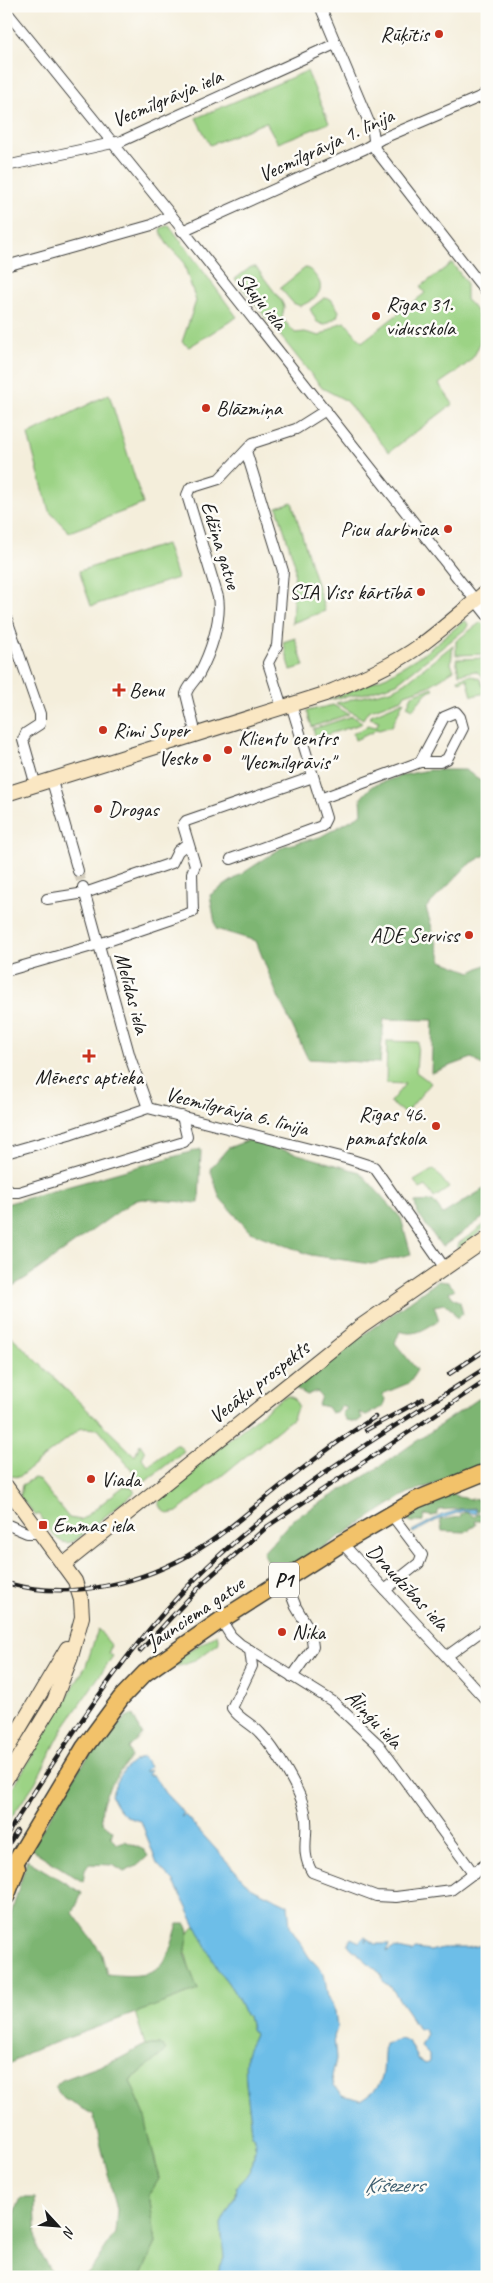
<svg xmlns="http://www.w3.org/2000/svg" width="493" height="2283" viewBox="0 0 493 2283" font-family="Caveat,sans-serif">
  <rect width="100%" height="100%" fill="#fdfcf7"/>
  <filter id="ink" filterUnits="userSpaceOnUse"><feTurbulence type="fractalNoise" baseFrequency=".02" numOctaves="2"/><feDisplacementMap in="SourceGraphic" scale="10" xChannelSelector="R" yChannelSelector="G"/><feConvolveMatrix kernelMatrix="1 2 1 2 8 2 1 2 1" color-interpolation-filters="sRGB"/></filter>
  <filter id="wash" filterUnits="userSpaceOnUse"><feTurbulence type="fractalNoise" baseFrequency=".0096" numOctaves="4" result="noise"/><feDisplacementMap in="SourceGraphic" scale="20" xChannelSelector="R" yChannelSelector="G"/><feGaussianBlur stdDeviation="1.12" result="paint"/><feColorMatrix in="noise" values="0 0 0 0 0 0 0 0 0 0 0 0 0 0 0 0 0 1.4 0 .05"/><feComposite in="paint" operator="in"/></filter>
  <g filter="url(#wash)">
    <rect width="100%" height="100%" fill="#f4eedb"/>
    <g fill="#9cd385" stroke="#5c7850">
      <polygon points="307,71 329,123 278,143 266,122 210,145 196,118"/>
      <polygon points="169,225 237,317 189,347 182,342 196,301 183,261 167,244 160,231 161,228"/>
      <path d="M452,263L466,282V300C483,312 486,339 473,357C465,368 449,376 439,384L453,404L389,452L345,400L322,388L235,279L251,267H256L282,302L284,307L282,318L295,333L305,332L320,336L338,324L345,322L362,342L425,293L420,287Z"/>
      <path d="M305,268C311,269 313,273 317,278C327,291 313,301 300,306L293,303L280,288Z"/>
      <polygon points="324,298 331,299 339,311 337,317 324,325 317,322 310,309"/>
      <polygon points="109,394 143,504 69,532 49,511 28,435"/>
      <polygon points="292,502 325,611 292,623 295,565 277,507"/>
      <polygon points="166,544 177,578 91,606 79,571"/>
      <polygon points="465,620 468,624 467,628 397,683 367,693 328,700 387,676 426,652"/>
      <polygon points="481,622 487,627 487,654 456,655 456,641"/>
      <polygon points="295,638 304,666 291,670 283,642"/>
      <polygon points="453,645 451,664 454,670 429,686 405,694 402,699 368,711 363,719 336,703 391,690 405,683"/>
      <polygon points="487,658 487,684 483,677 476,671 459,674 456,659"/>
      <polygon points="471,675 480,679 486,693 472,696 467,679 459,682 458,679"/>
      <polygon points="433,687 434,690 427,692 413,709 407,706 412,695"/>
      <polygon points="404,701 392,726 379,730 376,729 373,732 355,740 353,733 365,728 367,725 376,727 379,721 370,718 371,715"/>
      <polygon points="333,705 349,714 312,727 307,711"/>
      <polygon points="352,716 362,722 361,724 316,738 313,729"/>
      <polygon points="387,1041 418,1042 416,1072 431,1083 405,1114 390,1102 405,1084 386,1083"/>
      <polygon points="434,1169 449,1188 434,1198 426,1186 420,1189 414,1181"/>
      <polygon points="487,1223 487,1226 471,1240 457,1249 459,1243"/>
      <polygon points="6,1331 135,1456 140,1444 145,1452 142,1458 148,1466 176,1445 179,1445 184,1451 146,1481 141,1481 98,1429 81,1428 19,1477 11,1476 6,1473"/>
      <path d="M289,1396L295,1399L298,1406L293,1418L177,1512L169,1514C154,1506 160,1497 169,1487L282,1398Z"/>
      <path d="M34,1478L38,1479L69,1518L81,1520L124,1486L132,1487L135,1492L76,1540C58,1551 49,1527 39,1514L36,1516L20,1497L22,1485Z"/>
      <polygon points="98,1629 111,1645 109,1653 113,1656 64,1727 35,1783 6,1825 6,1799 86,1666"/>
      <path d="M217,1634L219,1643C203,1654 186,1671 166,1665Z"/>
      <path d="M195,1926L201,1932L219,1972C228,1980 242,2004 245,2015L248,2016L251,2029L255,2034C253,2042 247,2048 246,2056C243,2082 251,2109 252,2135L255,2136C254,2160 255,2170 236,2186L235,2196L221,2224L224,2258L216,2277H140L156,2243L149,2195L159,2178L155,2159L130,2081L162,2054L159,2045H145L135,2012L198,1990C191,1971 176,1943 195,1926Z"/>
    </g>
    <g fill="#7db572" stroke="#4c6847">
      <polygon points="429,770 465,770 487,784 487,854 468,865 426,908 442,961 471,972 487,964 487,1069 472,1058 431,1073 433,1020 384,1019 380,1063 308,1059 276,992 256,941 216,929 210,895 284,846 320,837 362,814 361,798 372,786 403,775"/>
      <polygon points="249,1140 360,1172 401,1218 411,1254 371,1264 311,1255 250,1232 220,1198 210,1169 228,1148"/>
      <polygon points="201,1149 199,1203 142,1199 133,1201 26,1278 6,1290 6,1204"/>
      <polygon points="487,1187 487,1215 442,1247 417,1213 415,1202 433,1201 443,1214"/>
      <path d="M438,1281L448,1282L455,1289L449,1292L453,1298L460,1302L463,1314L457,1318L451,1309L444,1304L434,1306L439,1320C425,1329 415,1337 400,1331L395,1343L417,1370L409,1383L382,1394L385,1399L383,1407L366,1415L359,1412L362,1418L357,1422L346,1420L342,1414L347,1408L341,1406L339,1411L331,1413L327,1407L318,1405L321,1396L316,1391L307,1395L292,1386Z"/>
      <polygon points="487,1393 487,1462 481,1463 480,1469 408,1493 289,1569 268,1561 263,1553 292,1520 373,1471"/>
      <polygon points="453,1493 458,1497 478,1500 480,1505 479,1511 477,1512 475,1508 439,1510 437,1515 432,1516 425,1515 422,1522 410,1522 408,1519 415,1506"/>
      <polygon points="466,1512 475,1517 478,1513 482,1514 485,1521 475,1521 476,1525 465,1532 442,1531 440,1520 460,1517 461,1514"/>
      <path d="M133,1715L142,1734L129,1748L131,1757C116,1778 98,1796 102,1822L113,1831L111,1837L116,1844L125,1841L144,1850L148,1856L137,1866L124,1872L113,1865L89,1864L85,1870L83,1882L31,1849C59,1802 84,1751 128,1716Z"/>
      <path d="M27,1860L82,1893L73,1913L101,1952L107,1974C124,1976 155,1979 165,1961C171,1950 174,1936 178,1924H186L189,1931L185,1956L198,1990L27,2053L6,2066V1931Z"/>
      <polygon points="145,2045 159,2045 166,2049 162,2054 130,2081 144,2113 159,2179 149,2195 156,2243 140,2277 82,2277 91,2270 115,2233 117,2210 93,2114 64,2099 54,2087 62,2080 119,2059"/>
      <path d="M21,2198H35L37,2248L54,2277H6C6,2249 9,2224 21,2198Z"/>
    </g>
    <g fill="#6dbee8" stroke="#446d82">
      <polygon points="462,1509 475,1509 476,1514 463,1511 437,1520 413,1533 412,1531 442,1515"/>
      <path d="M143,1757L149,1767L144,1772L150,1770L148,1775H153L165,1793L184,1813L181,1817L185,1815L250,1887L288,1905L290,1926L309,1957L324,1973L328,1998L335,2011L337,2028L334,2037L336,2059L332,2077L334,2085L342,2095L361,2100C390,2083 381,2071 385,2044L400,2039L408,2041L418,2060L425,2064L429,2062V2055L421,2047L427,2034L424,2029H419L412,2021L410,2015L390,1986L383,1981L381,1974L351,1948L348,1944L351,1938L359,1942L364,1937L367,1938L366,1942L368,1939L375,1944H389L387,1952L394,1948L412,1952L415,1949L430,1951L442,1948H466L483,1945L487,1941V2277H216L224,2258L221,2224L235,2196L236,2186C255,2170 254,2160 255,2137L252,2135C251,2109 243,2082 246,2056C247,2048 253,2042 255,2034L251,2029L248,2016L245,2015C242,2004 228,1980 219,1972L174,1882L157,1864L141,1821C125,1819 117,1809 111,1795C119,1778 124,1764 143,1757Z"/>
    </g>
  </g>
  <g filter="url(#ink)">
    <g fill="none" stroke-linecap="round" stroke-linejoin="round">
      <polyline stroke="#d4cebe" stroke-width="10" stroke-dasharray="10 5" stroke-linecap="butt" points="78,871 83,887"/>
      <g stroke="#3c3c39" stroke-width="12">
        <g id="street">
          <polyline points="320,6 373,132 375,149 487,293"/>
          <polyline points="6,11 171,215 487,615"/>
          <polyline points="6,166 122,141 335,44"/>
          <polyline points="182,231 364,149 381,139 487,94"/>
          <polyline points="6,266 152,225 171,215"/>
          <polyline points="246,451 283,571 277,646 268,663 282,707"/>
          <polyline points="6,617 40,714 40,724 26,733 23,740 36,786"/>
          <path d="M196,735L186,694C188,686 195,681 199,674C210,654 222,620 218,597L187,495L190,488L219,479L253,443L296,429L326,410"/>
          <polyline points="52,781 78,871"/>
          <polyline points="320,799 420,762 440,762 447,759 463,728 460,717 456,712 444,717 420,762"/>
          <polyline points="231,859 322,826 326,818 291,704"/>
          <polyline points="83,887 130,1057 148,1108"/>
          <polyline points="47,899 85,893 172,863 178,851 188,843"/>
          <polyline points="6,971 99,944 193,912 192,873 195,865 183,825 186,821 313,777"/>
          <polyline points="6,1153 69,1135 148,1108 349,1159 374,1167 444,1267"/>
          <polyline points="6,1187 10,1192 19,1192 184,1142 187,1137 182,1116"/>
          <polyline points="6,1524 27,1533 38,1533"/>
          <polyline points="342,1543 487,1701"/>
          <polyline points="285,1579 296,1607 311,1632 313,1647 292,1677"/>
          <polyline points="385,1590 419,1563 422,1555 391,1514"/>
          <polyline points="221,1620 231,1636 240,1644 332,1701 379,1745 474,1874"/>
          <path d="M250,1650L252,1666L232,1708C240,1720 251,1723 260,1733C275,1748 301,1791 305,1812C310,1834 299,1850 312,1872L376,1896L396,1897L451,1890L487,1863"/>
          <polyline points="447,1656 487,1627"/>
        </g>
      </g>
      <g stroke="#3c3c39" stroke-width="16">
        <g id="secondary">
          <path d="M6,794L325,694C358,680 392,666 421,645C444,628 465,609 487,591"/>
          <polyline points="6,1486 75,1581 81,1600 82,1617 71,1657 54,1701 6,1779"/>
          <polyline points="63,1565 361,1326 487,1239"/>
          <polyline points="6,1751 67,1648"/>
        </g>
      </g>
      <g stroke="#3c3c39" stroke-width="19">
        <g id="primary">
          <polyline points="6,1878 84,1748 121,1698 145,1673 221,1620 342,1543 416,1500 480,1474 487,1474"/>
          <polyline points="6,1897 17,1868"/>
        </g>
      </g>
      <use href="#street" stroke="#fff" stroke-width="10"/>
      <use href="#secondary" stroke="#fae7c3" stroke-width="14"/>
      <use href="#primary" stroke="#f2c26a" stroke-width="16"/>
      <g stroke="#1c1c1c" stroke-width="4.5">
        <g id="rail">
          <polyline points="449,1374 487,1349"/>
          <polyline points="366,1430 423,1399"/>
          <path d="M6,1583C71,1601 143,1584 199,1549C224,1534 246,1514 268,1496C303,1468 337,1441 375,1417"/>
          <polyline points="140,1651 206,1580 268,1526 487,1380"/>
          <path d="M6,1836C71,1735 132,1635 221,1554C301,1481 396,1426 487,1367"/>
          <polyline points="6,1848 17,1831"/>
        </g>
      </g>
      <use href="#rail" stroke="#fdfcf7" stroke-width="2.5" stroke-dasharray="8" stroke-linecap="butt"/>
    </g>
  </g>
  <g fill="#c8321e" stroke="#fdfcf7" stroke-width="2">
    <circle cx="439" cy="34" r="5"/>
    <circle cx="376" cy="316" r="5"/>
    <circle cx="206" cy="408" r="5"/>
    <circle cx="448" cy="529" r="5"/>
    <circle cx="421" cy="592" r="5"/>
    <path d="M116.5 682.5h5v5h5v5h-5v5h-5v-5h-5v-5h5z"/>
    <circle cx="103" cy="730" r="5"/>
    <circle cx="228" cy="750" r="5"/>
    <circle cx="207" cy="758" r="5"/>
    <circle cx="98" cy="809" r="5"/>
    <circle cx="469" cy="935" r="5"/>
    <path d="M86.5 1048.5h5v5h5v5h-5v5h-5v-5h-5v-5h5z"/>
    <circle cx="436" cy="1126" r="5"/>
    <circle cx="91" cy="1479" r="5"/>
    <rect x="38" y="1520" width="10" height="10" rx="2.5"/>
    <circle cx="282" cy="1632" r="5"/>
  </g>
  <g text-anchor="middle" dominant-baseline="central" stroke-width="5" stroke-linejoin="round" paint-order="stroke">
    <rect fill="#fdfcf7" stroke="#605f5e" stroke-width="1" x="269" y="1562.5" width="30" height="35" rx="4"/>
    <g font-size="20" font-weight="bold" fill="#1c1c1c">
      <text x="284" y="1580">P1</text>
    </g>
    <g font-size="21" fill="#1c1c1c" stroke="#fdfcf7" text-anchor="start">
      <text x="429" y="34" text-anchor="end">Rūķītis</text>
      <text x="386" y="304">Rīgas 31.<tspan x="386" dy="24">vidusskola</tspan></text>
      <text x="216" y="408">Blāzmiņa</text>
      <text x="438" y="529" text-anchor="end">Picu darbnīca</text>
      <text x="411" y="592" text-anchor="end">SIA Viss kārtībā</text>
      <text x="129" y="690">Benu</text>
      <text x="113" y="730">Rimi Super</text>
      <text x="238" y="738">Klientu centrs<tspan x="238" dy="24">"Vecmīlgrāvis"</tspan></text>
      <text x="197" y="758" text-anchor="end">Vesko</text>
      <text x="108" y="809">Drogas</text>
      <text x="459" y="935" text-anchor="end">ADE Serviss</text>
      <text x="89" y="1077" text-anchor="middle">Mēness aptieka</text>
      <text x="426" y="1114" text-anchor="end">Rīgas 46.<tspan x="426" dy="24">pamatskola</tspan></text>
      <text x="101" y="1479">Viada</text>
      <text x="53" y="1525">Emmas iela</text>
      <text x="292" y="1632">Nika</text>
    </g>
    <g font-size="21" fill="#1c1c1c" stroke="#fdfcf7">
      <text transform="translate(167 98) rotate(-23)">Vecmīlgrāvja iela</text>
      <text transform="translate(326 145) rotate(-25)">Vecmīlgrāvja 1. līnija</text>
      <text transform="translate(262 301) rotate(51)">Skuju iela</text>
      <text transform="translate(221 545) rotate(73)">Edžiņa gatve</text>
      <text transform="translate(132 993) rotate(75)">Melīdas iela</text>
      <text transform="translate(237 1111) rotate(14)">Vecmīlgrāvja 6. līnija</text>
      <text transform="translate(259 1382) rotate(-38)">Vecāķu prospekts</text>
      <text transform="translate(408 1587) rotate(47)">Draudzības iela</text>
      <text transform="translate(195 1613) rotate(-34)">Jaunciema gatve</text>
      <text transform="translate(374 1719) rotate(46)">Āliņģu iela</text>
    </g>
    <g font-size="22" font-style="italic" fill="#3c5d6e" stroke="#fdfcf7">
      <text x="394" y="2185">Ķīšezers</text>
    </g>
  </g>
  <rect width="493" height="2283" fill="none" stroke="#fdfcf7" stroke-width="25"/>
  <g transform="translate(58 2226) rotate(116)" stroke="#fdfcf7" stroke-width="4" paint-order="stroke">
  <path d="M0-4L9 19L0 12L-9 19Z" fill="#1c1c1c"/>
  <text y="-8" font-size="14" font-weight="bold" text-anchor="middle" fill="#1c1c1c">N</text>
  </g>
</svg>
